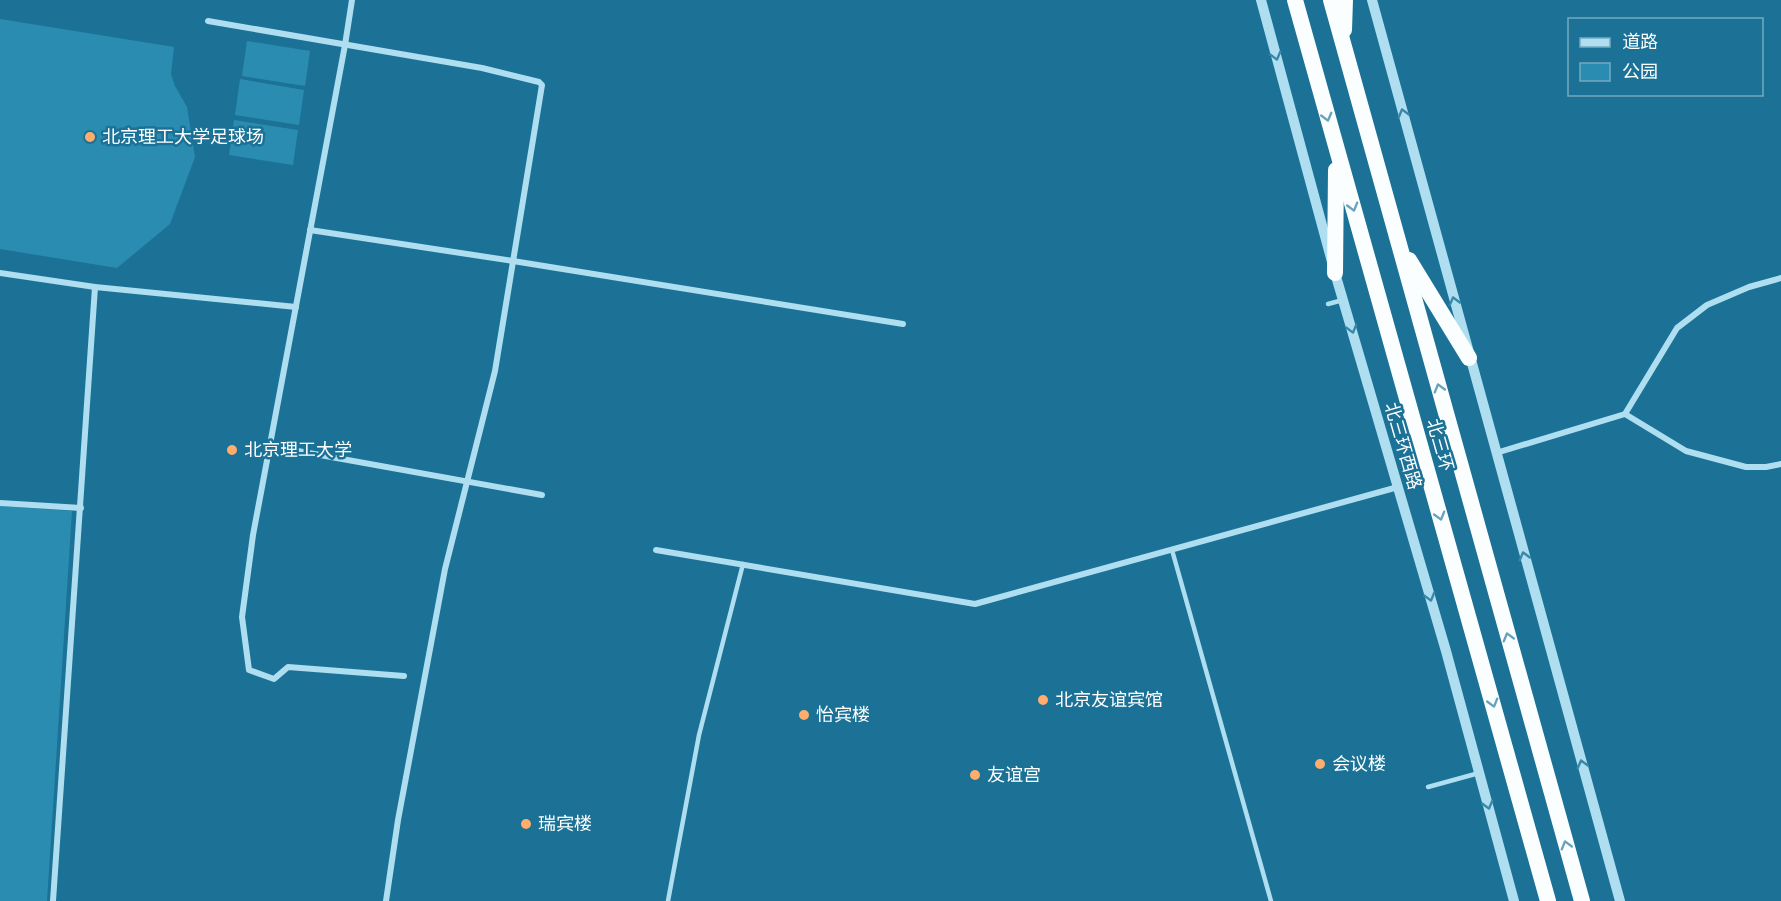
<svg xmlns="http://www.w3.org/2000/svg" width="1781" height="901" viewBox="0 0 1781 901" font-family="Karla,'Noto Sans SC',sans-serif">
  <rect width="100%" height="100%" fill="#1b7296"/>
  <g fill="#2b8cb2">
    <polygon points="0,19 174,47 171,74 175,86 187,107 195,157 170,224 117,268 0,249"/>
    <polygon points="247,41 310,51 305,86 242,76"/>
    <polygon points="240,79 304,90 299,125 235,115"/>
    <polygon points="234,120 298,130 293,165 229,155"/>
    <polygon points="0,506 72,511 47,901 0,901"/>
  </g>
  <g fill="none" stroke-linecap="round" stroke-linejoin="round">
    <g stroke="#aedef0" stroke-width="4.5">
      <polyline points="1328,304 1343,300"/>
      <polyline points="1172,550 1271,901"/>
      <polyline points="1428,787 1479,773"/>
      <polyline points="668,901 699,735 743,564"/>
    </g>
    <g stroke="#aedef0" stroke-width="6">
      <polyline points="352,0 345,45 253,535 242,617 249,670 274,679 288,667 404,676"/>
      <polyline points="208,21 482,68 539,82 542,85 495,371 445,569 398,820 386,901"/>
      <polyline points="310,230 513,261 903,324"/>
      <polyline points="0,273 95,287 296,307"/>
      <polyline points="1625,414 1686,451 1746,467 1766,467 1781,464"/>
      <polyline points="270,446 542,495"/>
      <polyline points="1496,453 1625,414 1677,328 1707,305 1749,287 1781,278"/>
      <polyline points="0,503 81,508"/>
      <polyline points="656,550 975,604 1398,487"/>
      <polyline points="53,901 95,287"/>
    </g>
    <g stroke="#aedef0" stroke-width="10">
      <polyline points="1261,0 1335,273 1446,651 1514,901"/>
      <polyline points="1372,0 1620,901"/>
    </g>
    <g stroke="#fafeff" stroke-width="16">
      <polyline points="1295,0 1548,901"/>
      <polyline points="1331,0 1582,901"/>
      <polyline points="1344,30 1345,0"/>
      <polyline points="1409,260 1469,358"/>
      <polyline points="1335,273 1336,170"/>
    </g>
  </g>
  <defs><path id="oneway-chevron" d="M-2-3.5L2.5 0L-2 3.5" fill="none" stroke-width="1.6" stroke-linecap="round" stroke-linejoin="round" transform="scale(1.5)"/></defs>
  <g stroke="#3888a8">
    <use href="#oneway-chevron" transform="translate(1276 56) rotate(75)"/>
    <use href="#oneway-chevron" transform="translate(1403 113) rotate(-105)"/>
    <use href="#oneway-chevron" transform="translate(1454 301) rotate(-105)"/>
    <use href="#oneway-chevron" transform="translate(1352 329) rotate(74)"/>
    <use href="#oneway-chevron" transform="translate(1524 556) rotate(-105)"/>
    <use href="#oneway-chevron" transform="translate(1430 597) rotate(74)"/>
    <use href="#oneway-chevron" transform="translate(1582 764) rotate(-105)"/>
    <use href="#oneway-chevron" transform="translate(1488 805) rotate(75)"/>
  </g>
  <g stroke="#69a3bb">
    <use href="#oneway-chevron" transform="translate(1327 117) rotate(75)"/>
    <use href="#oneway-chevron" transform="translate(1353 207) rotate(74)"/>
    <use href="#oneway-chevron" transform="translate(1439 388) rotate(-106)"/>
    <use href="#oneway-chevron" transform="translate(1440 516) rotate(74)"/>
    <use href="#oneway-chevron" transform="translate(1508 637) rotate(-106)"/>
    <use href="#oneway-chevron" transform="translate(1493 703) rotate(74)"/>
    <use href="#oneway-chevron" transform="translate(1566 845) rotate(-106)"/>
  </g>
  <g fill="#ffad6c" stroke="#1b7296" stroke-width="2">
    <circle cx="90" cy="137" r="6"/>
    <circle cx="232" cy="450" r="6"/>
    <circle cx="1043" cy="700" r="6"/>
    <circle cx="804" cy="715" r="6"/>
    <circle cx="1320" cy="764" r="6"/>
    <circle cx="975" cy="775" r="6"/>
    <circle cx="526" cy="824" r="6"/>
  </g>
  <g text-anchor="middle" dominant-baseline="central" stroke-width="5" stroke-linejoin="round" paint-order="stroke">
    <g font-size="18" fill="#fff" stroke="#1b7296" text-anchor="start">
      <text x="102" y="137">北京理工大学足球场</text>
      <text x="244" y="450">北京理工大学</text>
      <text x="1055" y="700">北京友谊宾馆</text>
      <text x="816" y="715">怡宾楼</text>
      <text x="1332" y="764">会议楼</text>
      <text x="987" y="775">友谊宫</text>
      <text x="538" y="824">瑞宾楼</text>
    </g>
    <g font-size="18" fill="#fff" stroke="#1b7296">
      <text transform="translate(1440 445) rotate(74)">北三环</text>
      <text transform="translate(1403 446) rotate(74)">北三环西路</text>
    </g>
  </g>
  <rect x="1568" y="18" width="195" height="78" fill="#1b7296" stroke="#76aac0" stroke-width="1.5"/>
  <rect x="1580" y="38" width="30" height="9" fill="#aedef0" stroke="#76aac0" stroke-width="1.5"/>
  <text x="1622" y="48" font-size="18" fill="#ffffff">道路</text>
  <rect x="1580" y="63" width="30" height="18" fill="#2b8cb2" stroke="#76aac0" stroke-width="1.5"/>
  <text x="1622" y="78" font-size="18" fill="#ffffff">公园</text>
</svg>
